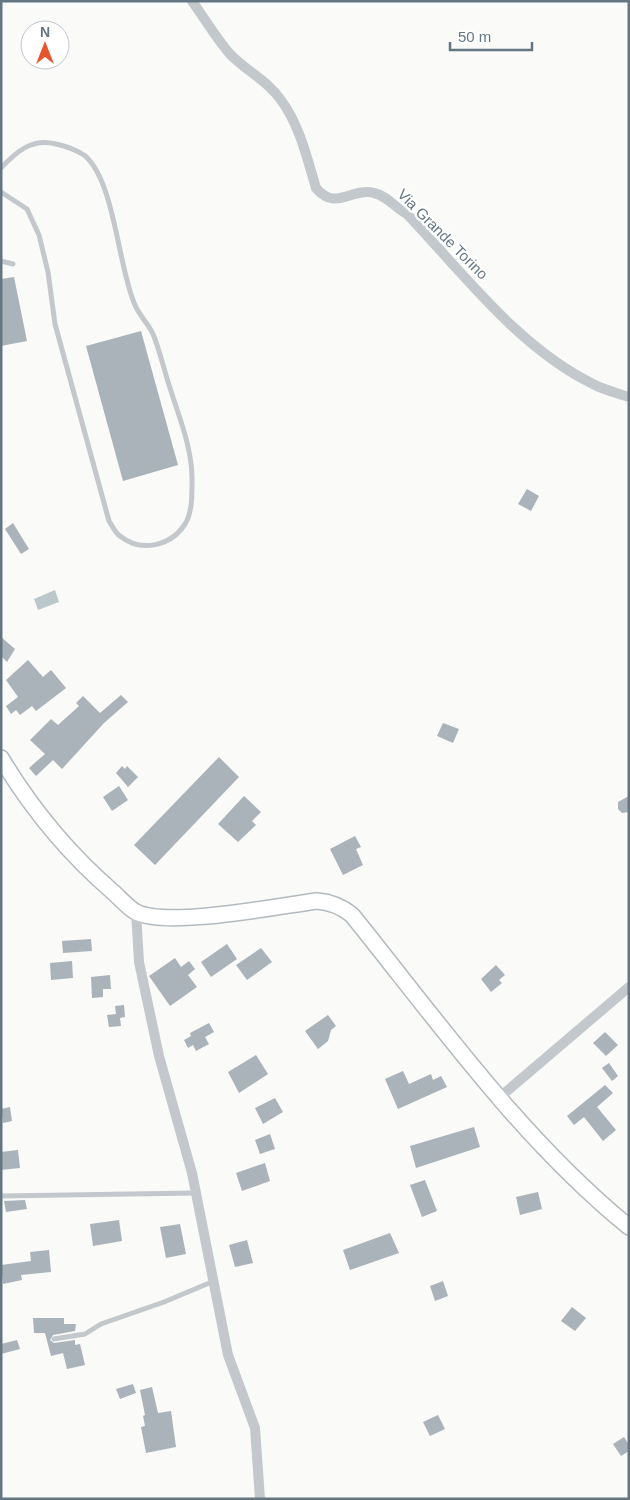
<svg xmlns="http://www.w3.org/2000/svg" width="630" height="1500" viewBox="0 0 630 1500" font-family="Helvetica,sans-serif">
  <rect width="100%" height="100%" fill="#fafaf8"/>
  <polygon fill="#bbc7cb" points="55,590 59,602 38,610 34,599"/>
  <g fill="#aab3b9">
    <polygon points="14,277 27,341 1,346 1,279"/>
    <polygon points="141,331 178,465 123,481 86,346"/>
    <polygon points="527,489 539,496 531,511 518,504"/>
    <polygon points="13,523 29,549 21,554 5,529"/>
    <polygon points="1,637 15,649 7,662 1,656"/>
    <polygon points="28,660 43,677 51,670 66,688 36,711 32,706 20,715 16,710 11,714 6,706 18,697 6,680"/>
    <polygon points="121,695 128,702 104,723 62,769 53,760 36,776 29,768 45,754 30,740 51,719 58,725 79,706 76,703 83,696 100,713"/>
    <polygon points="443,723 459,729 453,743 437,736"/>
    <polygon points="219,757 239,777 155,865 134,845"/>
    <polygon points="122,766 125,769 127,766 138,777 128,787 116,773"/>
    <polygon points="119,786 128,800 112,811 103,797"/>
    <polygon points="244,796 261,812 252,821 256,825 238,842 218,824"/>
    <polygon points="629,796 629,812 622,813 618,809 618,802"/>
    <polygon points="355,836 361,847 356,849 363,865 343,875 330,849"/>
    <polygon points="91,939 92,951 63,953 62,941"/>
    <polygon points="227,944 237,959 211,977 201,962"/>
    <polygon points="261,948 272,962 247,980 236,965"/>
    <polygon points="175,958 181,967 189,961 195,969 188,975 197,987 170,1006 149,976"/>
    <polygon points="72,961 73,978 51,980 50,963"/>
    <polygon points="496,965 505,975 499,980 502,983 491,992 481,979"/>
    <polygon points="110,975 111,989 103,989 103,997 92,998 91,977"/>
    <polygon points="124,1005 125,1017 120,1018 121,1026 109,1027 107,1015 116,1014 115,1006"/>
    <polygon points="328,1015 336,1026 331,1030 328,1041 318,1049 305,1031"/>
    <polygon points="209,1023 214,1032 205,1037 209,1044 196,1051 193,1045 188,1048 184,1040 191,1036 190,1033"/>
    <polygon points="605,1032 618,1045 606,1056 593,1043"/>
    <polygon points="256,1055 268,1074 239,1093 228,1072"/>
    <polygon points="609,1063 618,1076 612,1081 602,1068"/>
    <polygon points="403,1071 409,1084 431,1074 433,1080 441,1076 447,1087 398,1109 385,1079"/>
    <polygon points="605,1085 613,1093 597,1107 616,1130 603,1141 584,1117 574,1125 567,1116"/>
    <polygon points="275,1098 283,1112 263,1124 255,1108"/>
    <polygon points="10,1107 12,1121 3,1123 1,1109"/>
    <polygon points="474,1127 480,1147 416,1168 410,1146"/>
    <polygon points="270,1134 275,1149 260,1154 255,1140"/>
    <polygon points="18,1150 20,1168 1,1170 1,1152"/>
    <polygon points="265,1163 270,1181 242,1191 236,1173"/>
    <polygon points="425,1180 437,1211 422,1217 410,1185"/>
    <polygon points="538,1192 542,1209 520,1215 516,1197"/>
    <polygon points="25,1200 27,1209 6,1212 4,1201"/>
    <polygon points="119,1220 122,1241 93,1246 90,1224"/>
    <polygon points="180,1224 186,1254 166,1258 160,1227"/>
    <polygon points="390,1233 399,1253 350,1270 343,1250"/>
    <polygon points="247,1240 253,1263 235,1267 229,1245"/>
    <polygon points="49,1250 51,1272 21,1275 22,1280 3,1284 1,1265 31,1261 30,1252"/>
    <polygon points="443,1281 448,1296 435,1301 430,1286"/>
    <polygon points="572,1307 586,1318 575,1331 561,1321"/>
    <polygon points="33,1318 64,1318 64,1324 76,1324 75,1331 53,1335 50,1340 54,1343 75,1340 75,1345 80,1344 85,1365 67,1369 63,1353 51,1356 45,1333 34,1333"/>
    <polygon points="17,1340 20,1349 1,1354 1,1344"/>
    <polygon points="133,1384 136,1393 120,1399 116,1389"/>
    <polygon points="152,1387 158,1413 171,1411 176,1447 146,1453 141,1427 145,1426 143,1416 145,1415 140,1390"/>
    <polygon points="438,1415 445,1429 430,1436 423,1422"/>
    <polygon points="624,1437 629,1445 629,1451 621,1456 613,1444"/>
  </g>
  <g fill="none" stroke-linecap="round" stroke-linejoin="round">
    <g stroke="#b3babf" stroke-width="18">
      <path id="secondary" d="M1,758C31,808 69,854 113,892C120,898 128,908 136,912C167,928 278,906 317,901C331,902 341,906 352,915C439,1023 521,1139 629,1227"/>
    </g>
    <g stroke="#c3c8cc" stroke-width="5">
      <path d="M1,168C17,151 32,138 56,144C65,146 76,150 84,155C115,180 118,268 135,305C139,315 148,323 153,334C160,351 164,370 170,388C179,417 191,445 192,476C192,490 193,512 185,524C171,546 141,553 120,536C115,533 112,525 109,521L55,324L48,272L39,235L27,209L1,192"/>
      <polyline points="1,261 13,264"/>
      <polyline points="1,1196 196,1193"/>
      <polyline points="54,1339 85,1334 101,1324 164,1302 214,1281"/>
    </g>
    <g stroke="#c3c8cc" stroke-width="10">
      <path d="M192,1C205,19 216,38 230,54C246,71 267,80 281,100C300,126 307,158 316,188C336,212 351,187 374,193C388,196 395,208 407,214C463,273 519,348 593,384C604,390 617,393 629,397"/>
      <polyline points="136,912 139,962 159,1056 192,1173 228,1355 255,1428 260,1499"/>
      <polyline points="500,1097 629,987"/>
    </g>
    <use href="#secondary" stroke="#fff" stroke-width="15"/>
  </g>
  <g text-anchor="middle" dominant-baseline="central" stroke-width="5" stroke-linejoin="round" paint-order="stroke">
    <g font-size="15" fill="#657683" stroke="#fff">
      <text transform="translate(443 234) rotate(45)">Via Grande Torino</text>
    </g>
  </g>
  <rect width="630" height="1500" fill="none" stroke="#657683" stroke-width="5"/>
  <g transform="translate(45 45)"><circle r="24" fill="#ffffff" stroke="#c1c8cd"/>
  <path d="M0-4L9 19L0 12L-9 19Z" fill="#e4572e"/>
  <text y="-8" font-size="14" font-weight="bold" text-anchor="middle" fill="#657683">N</text>
  </g>
  <path d="M450 42v8h82v-8" fill="none" stroke="#657683" stroke-width="2.5"/>
  <text x="458" y="42" font-size="15" fill="#657683" stroke="#ffffff" stroke-width="4" paint-order="stroke">50 m</text>
</svg>
